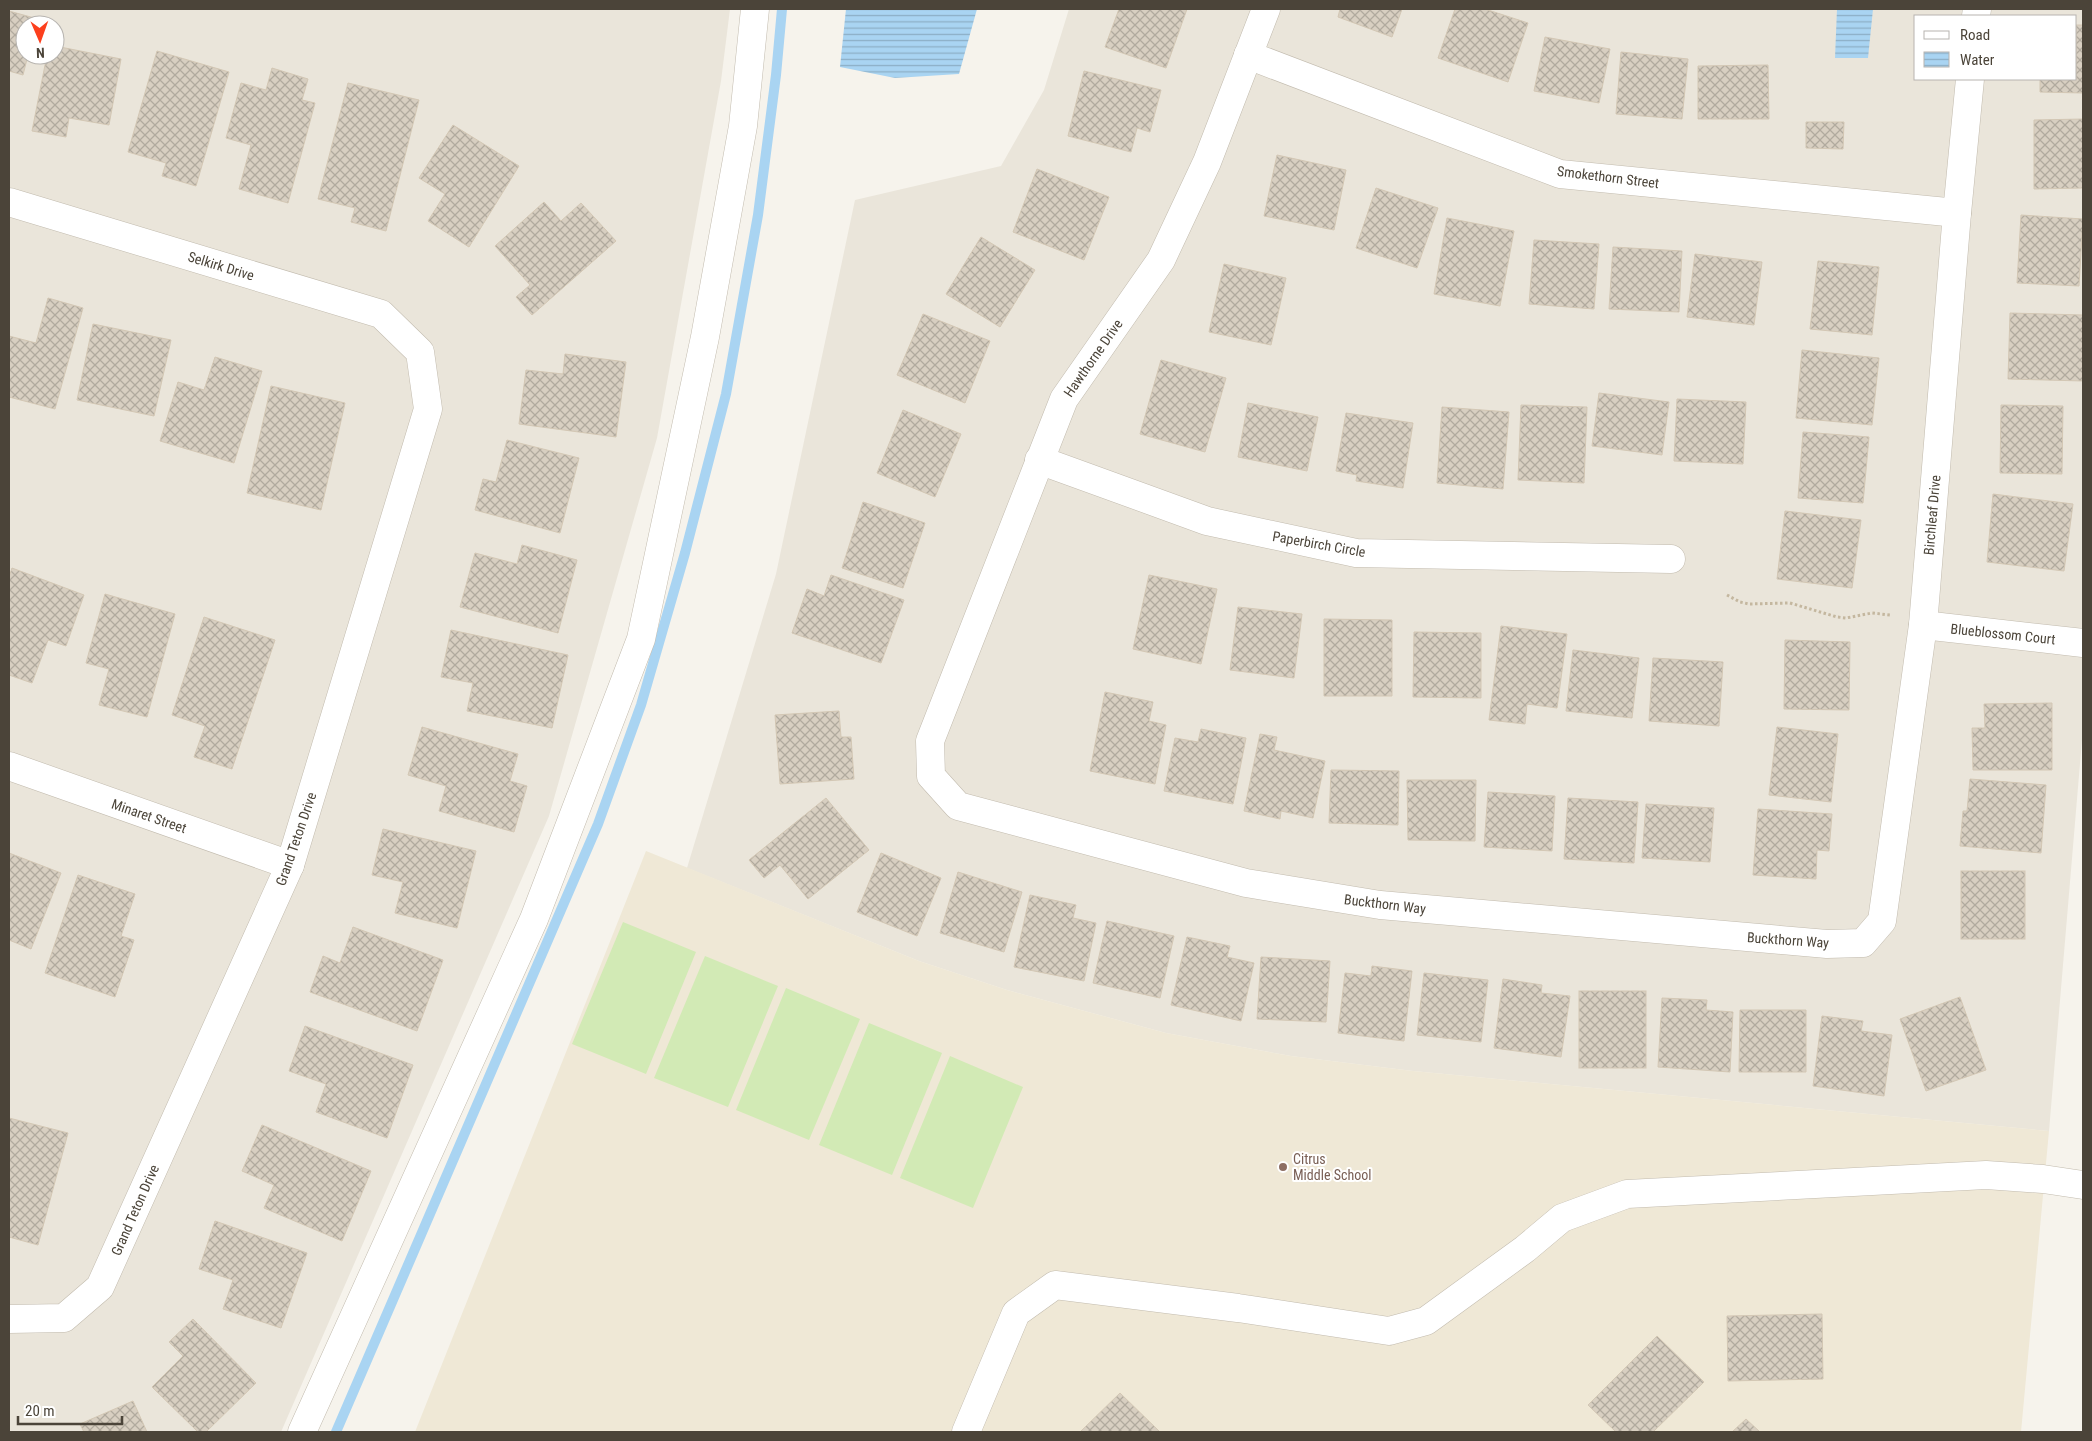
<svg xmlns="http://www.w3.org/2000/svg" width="2092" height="1441" viewBox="0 0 2092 1441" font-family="'Roboto Condensed',sans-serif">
  <defs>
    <pattern id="water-rules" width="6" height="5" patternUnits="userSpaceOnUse" patternTransform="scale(1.25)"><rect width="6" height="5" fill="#a9d4f2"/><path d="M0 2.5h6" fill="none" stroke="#8caec5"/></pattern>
    <pattern id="building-cross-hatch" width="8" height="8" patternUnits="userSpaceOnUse" patternTransform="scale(1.25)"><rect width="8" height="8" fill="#d8cfc1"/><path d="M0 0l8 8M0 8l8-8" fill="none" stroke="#b1aa9e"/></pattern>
  </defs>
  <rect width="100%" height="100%" fill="#f6f3ec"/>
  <g fill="#eae5da" fill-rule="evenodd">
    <path d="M9,9H730L721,81L657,438L549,816L281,1432H9ZM25,25H55V55H25Z"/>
    <path d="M1069,9H2083V728L2049,1131L1413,1071L1291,1056L1166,1033L1007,990L919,961L687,868L776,574L855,200L1001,166L1044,90ZM1916,16H2076V79H1916Z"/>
  </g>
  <polygon fill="#efe8d6" points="646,851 919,961 1007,990 1166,1033 1291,1056 1413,1071 2049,1131 2021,1432 415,1432"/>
  <g fill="#d2eab5">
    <polygon points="623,922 696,952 646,1074 572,1044"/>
    <polygon points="705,956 778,986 728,1107 654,1078"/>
    <polygon points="786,988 860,1019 809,1140 736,1110"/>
    <polygon points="869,1023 942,1053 892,1175 819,1145"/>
    <polygon points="950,1056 1023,1087 973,1208 900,1178"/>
  </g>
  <g fill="url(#water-rules)">
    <polygon points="846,9 977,9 959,74 895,78 840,67"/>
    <polygon points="1837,9 1873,9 1868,58 1835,58"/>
  </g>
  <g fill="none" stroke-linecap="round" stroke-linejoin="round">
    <polyline stroke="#a9d4f2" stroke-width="10" points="336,1432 598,824 641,705 685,553 726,394 758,215 776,75 782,9"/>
  </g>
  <g fill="url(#building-cross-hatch)" stroke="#d3c7b4">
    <polygon points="1119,9 1187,9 1166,68 1105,47"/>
    <polygon points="1340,9 1402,9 1392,37 1338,17"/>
    <polygon points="1455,9 1485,9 1528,23 1508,82 1438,58"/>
    <polygon points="9,11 38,19 36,25 25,25 25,55 28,55 23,75 9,71"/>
    <polygon points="2076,25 2083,25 2083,93 2040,92 2040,79 2076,79"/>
    <polygon points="1545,37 1610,49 1599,103 1534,91"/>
    <polygon points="55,46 121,59 109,125 69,118 66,137 32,131 47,55 55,55"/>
    <polygon points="157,51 229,72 196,186 162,176 166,163 128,152"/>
    <polygon points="1621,52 1688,59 1682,119 1616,114"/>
    <polygon points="1768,65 1769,119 1698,119 1698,66"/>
    <polygon points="272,68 308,79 302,100 315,103 288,203 239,189 251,145 226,138 241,83 266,90"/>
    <polygon points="1084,71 1161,90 1150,132 1137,128 1131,152 1068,136"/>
    <polygon points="348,83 419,100 386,231 351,222 355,208 318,199"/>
    <polygon points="2083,119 2083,188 2034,189 2034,120"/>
    <polygon points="1806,122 1844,122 1843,149 1806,148"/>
    <polygon points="453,125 519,166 469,247 428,221 445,194 419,178"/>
    <polygon points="1277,155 1346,170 1334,230 1264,216"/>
    <polygon points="1037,169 1109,197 1084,260 1013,232"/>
    <polygon points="1376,188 1438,208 1417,268 1356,248"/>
    <polygon points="544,202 561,221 581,203 616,241 532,315 516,297 530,285 495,246"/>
    <polygon points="2021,215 2083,219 2079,286 2017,283"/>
    <polygon points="1447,218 1514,231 1500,306 1434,294"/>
    <polygon points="981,237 1035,270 1000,327 946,294"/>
    <polygon points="1534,240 1599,244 1594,309 1529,304"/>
    <polygon points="1613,247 1682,251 1679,312 1609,309"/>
    <polygon points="1695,254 1762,262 1754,325 1687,317"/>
    <polygon points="1818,261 1879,267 1872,335 1810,329"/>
    <polygon points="1224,264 1286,278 1271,345 1209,332"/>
    <polygon points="48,298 83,308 55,409 9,397 9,336 36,343"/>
    <polygon points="2010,313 2083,315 2083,381 2008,379"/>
    <polygon points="923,314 990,341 965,403 897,375"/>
    <polygon points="93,324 171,340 154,416 77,400"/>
    <polygon points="1802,350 1879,358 1872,425 1796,418"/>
    <polygon points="565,354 626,362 616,437 519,424 526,370 563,374"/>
    <polygon points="215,357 262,371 234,463 160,441 178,382 204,390"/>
    <polygon points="1161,360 1226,378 1205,452 1140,434"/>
    <polygon points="271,386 345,403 321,510 247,493"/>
    <polygon points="1599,393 1669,402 1662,455 1592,446"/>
    <polygon points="1677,399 1746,402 1743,464 1674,461"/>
    <polygon points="1248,403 1318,417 1307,471 1238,457"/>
    <polygon points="1521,405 1587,407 1584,483 1518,480"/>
    <polygon points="2001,405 2063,406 2062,474 2000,473"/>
    <polygon points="1442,407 1509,412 1503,489 1437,483"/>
    <polygon points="903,410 961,434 935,497 877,473"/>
    <polygon points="1346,413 1413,423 1403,488 1356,481 1357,475 1336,471"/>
    <polygon points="1803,432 1869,437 1863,503 1798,498"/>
    <polygon points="507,440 579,458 560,533 475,510 483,479 496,482"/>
    <polygon points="1993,494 2073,504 2064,571 1987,562"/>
    <polygon points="863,502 925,523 903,588 842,568"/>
    <polygon points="1785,511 1861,520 1852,588 1777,579"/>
    <polygon points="522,545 577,560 558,633 460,607 475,553 517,564"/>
    <polygon points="12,568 84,595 66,646 48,640 32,683 9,675 9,577"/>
    <polygon points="831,575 904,600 881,663 792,633 807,589 824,596"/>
    <polygon points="1149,575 1217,589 1201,664 1133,649"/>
    <polygon points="105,594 175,614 147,717 99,705 109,669 86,663"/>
    <polygon points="1238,607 1302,614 1294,678 1230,670"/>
    <polygon points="204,617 275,640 232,769 194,757 205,726 172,715"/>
    <polygon points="1324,619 1392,620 1392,696 1324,696"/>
    <polygon points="1501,626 1567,634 1557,708 1527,704 1525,724 1489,720"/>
    <polygon points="451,630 568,655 552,728 467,711 473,683 441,677"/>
    <polygon points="1414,632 1481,633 1481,698 1413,697"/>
    <polygon points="1785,640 1850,642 1849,710 1784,709"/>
    <polygon points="1573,650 1639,658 1632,718 1566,711"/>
    <polygon points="1653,658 1723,662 1719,726 1649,721"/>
    <polygon points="1105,692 1153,702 1149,721 1166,725 1155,784 1090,771"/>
    <polygon points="2052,703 2052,770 1973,770 1972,728 1985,728 1984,704"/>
    <polygon points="839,711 841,737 851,737 854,779 780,784 775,715"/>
    <polygon points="422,727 518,754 510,781 527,786 514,832 439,811 446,786 408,775"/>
    <polygon points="1777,727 1838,734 1831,802 1769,795"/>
    <polygon points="1201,729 1246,738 1233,804 1164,791 1175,738 1198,742"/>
    <polygon points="1260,734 1277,737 1274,750 1325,761 1313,818 1281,811 1280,819 1244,811"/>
    <polygon points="1331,770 1399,771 1398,825 1329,823"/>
    <polygon points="1970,779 2046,785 2041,853 1960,846 1963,811 1967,811"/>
    <polygon points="1407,780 1476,780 1475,841 1408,840"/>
    <polygon points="1488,792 1555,796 1552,851 1484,847"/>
    <polygon points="826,798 869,850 808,899 780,865 764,878 749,860"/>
    <polygon points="1568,798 1638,802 1634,863 1564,859"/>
    <polygon points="1646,804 1714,808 1710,862 1642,858"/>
    <polygon points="1758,809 1832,814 1829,851 1817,850 1816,879 1753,875"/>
    <polygon points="383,829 476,851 457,928 395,913 403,882 372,875"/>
    <polygon points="9,853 61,873 31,949 9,940"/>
    <polygon points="881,853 941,878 917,936 857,912"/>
    <rect x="1961" y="871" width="64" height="68"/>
    <polygon points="958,872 1022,892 1004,952 940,933"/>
    <polygon points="78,875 135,894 121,936 134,940 115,997 45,973"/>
    <polygon points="1030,895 1076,905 1073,918 1096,923 1084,981 1014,967"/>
    <polygon points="1107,921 1174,936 1160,998 1093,983"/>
    <polygon points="353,927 443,960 417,1031 310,992 323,956 340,963"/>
    <polygon points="1187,937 1230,946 1227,957 1254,963 1241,1021 1171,1005"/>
    <polygon points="1261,957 1330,961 1326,1022 1257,1019"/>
    <polygon points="1372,966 1412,971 1404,1041 1338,1033 1345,973 1371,976"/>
    <polygon points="1424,973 1488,980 1481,1042 1417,1035"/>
    <polygon points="1503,979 1542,985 1541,993 1570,996 1561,1057 1494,1048"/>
    <rect x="1579" y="991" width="67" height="77"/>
    <polygon points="1960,997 1986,1070 1926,1091 1900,1019"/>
    <polygon points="1662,998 1707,1000 1706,1010 1733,1012 1730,1072 1658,1067"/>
    <polygon points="1740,1010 1806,1010 1806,1072 1739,1072"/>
    <polygon points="1822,1016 1863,1021 1861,1031 1892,1035 1884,1096 1813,1086"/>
    <polygon points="305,1026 413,1065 387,1138 316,1112 326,1084 289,1071"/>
    <polygon points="9,1118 68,1133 38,1245 9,1237"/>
    <polygon points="262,1125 371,1171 342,1241 264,1208 274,1185 242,1171"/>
    <polygon points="215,1221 307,1253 281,1328 223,1309 233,1280 199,1269"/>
    <polygon points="1822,1314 1823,1379 1728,1381 1727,1316"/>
    <polygon points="193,1319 256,1383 206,1432 198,1432 152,1387 183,1356 169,1342"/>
    <polygon points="1657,1336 1704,1382 1653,1432 1616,1432 1588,1405"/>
    <polygon points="1120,1393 1160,1432 1080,1432"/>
    <polygon points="133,1401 147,1432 84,1432 80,1424"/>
    <polygon points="1746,1419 1760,1432 1732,1432"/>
  </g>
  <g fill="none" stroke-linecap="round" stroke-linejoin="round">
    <g stroke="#c2bbae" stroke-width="29">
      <g id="minor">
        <polyline points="1266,9 1207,162 1161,260 1064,399 930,741 931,776 958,806 1246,883 1380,905 1827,944 1863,943 1882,921 1923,625 1957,213 1970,79"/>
        <polyline points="1976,16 1977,9"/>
        <polyline points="1248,55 1560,174 1957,213"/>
        <polyline points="9,202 381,314 420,352 428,409 290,865 100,1287 64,1318 9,1319"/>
        <polyline points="1039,460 1207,521 1356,553 1671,559"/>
        <polyline points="1923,625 2083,643"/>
        <polyline points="9,766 290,865"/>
        <polyline points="302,1432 534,919 641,639 705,337 743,126 755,9"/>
        <polyline points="966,1432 1016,1313 1055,1285 1238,1308 1389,1331 1426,1321 1525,1249 1562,1218 1627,1194 1986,1175 2043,1179 2083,1185"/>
      </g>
    </g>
    <polyline stroke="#c4b79f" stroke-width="3" stroke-dasharray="2.5 2.5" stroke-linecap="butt" points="1727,595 1740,602 1749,604 1790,603 1837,617 1846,618 1872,613 1890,615"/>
    <use href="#minor" stroke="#fff" stroke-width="28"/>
  </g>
  <circle fill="#8d6e63" stroke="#fff" stroke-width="2" cx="1283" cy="1167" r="5"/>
  <g text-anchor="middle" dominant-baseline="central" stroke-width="4" stroke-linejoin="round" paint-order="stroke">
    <g font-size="14" fill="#4b4439" stroke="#fff">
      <text transform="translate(1608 177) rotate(7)">Smokethorn Street</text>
      <text transform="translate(221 266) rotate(17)">Selkirk Drive</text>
      <text transform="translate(1093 358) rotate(-55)">Hawthorne Drive</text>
      <text transform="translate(1932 515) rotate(-85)">Birchleaf Drive</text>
      <text transform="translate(1319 544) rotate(10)">Paperbirch Circle</text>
      <text transform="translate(2003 634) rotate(6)">Blueblossom Court</text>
      <text transform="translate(149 816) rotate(19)">Minaret Street</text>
      <text transform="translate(296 839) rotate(-71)">Grand Teton Drive</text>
      <text transform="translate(1385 904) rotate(7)">Buckthorn Way</text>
      <text transform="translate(1788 940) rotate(4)">Buckthorn Way</text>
      <text transform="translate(135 1210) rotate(-66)">Grand Teton Drive</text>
    </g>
    <g font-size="14" fill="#785e54" stroke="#fff" text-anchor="start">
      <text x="1293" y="1159">Citrus<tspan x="1293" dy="16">Middle School</tspan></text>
    </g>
  </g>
  <rect width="2092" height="1441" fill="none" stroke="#4b4439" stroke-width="20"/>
  <rect x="1914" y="15" width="162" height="65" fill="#ffffff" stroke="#b7b4b0"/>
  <rect x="1924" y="31" width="25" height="8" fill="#ffffff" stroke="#b7b4b0"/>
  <text x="1960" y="40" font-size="15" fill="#4b4439">Road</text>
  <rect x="1924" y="52" width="25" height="15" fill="url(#water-rules)" stroke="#b7b4b0"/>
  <text x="1960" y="65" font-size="15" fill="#4b4439">Water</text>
  <g transform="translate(40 40) rotate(178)"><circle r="24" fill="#ffffff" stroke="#b7b4b0"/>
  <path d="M0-4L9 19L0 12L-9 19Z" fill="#fc3f1d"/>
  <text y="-8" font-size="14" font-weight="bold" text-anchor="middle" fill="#4b4439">N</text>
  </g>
  <path d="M18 1416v8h104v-8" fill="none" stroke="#4b4439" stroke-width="2.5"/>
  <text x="25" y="1416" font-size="15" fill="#4b4439" stroke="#ffffff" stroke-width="4" paint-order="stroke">20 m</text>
</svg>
